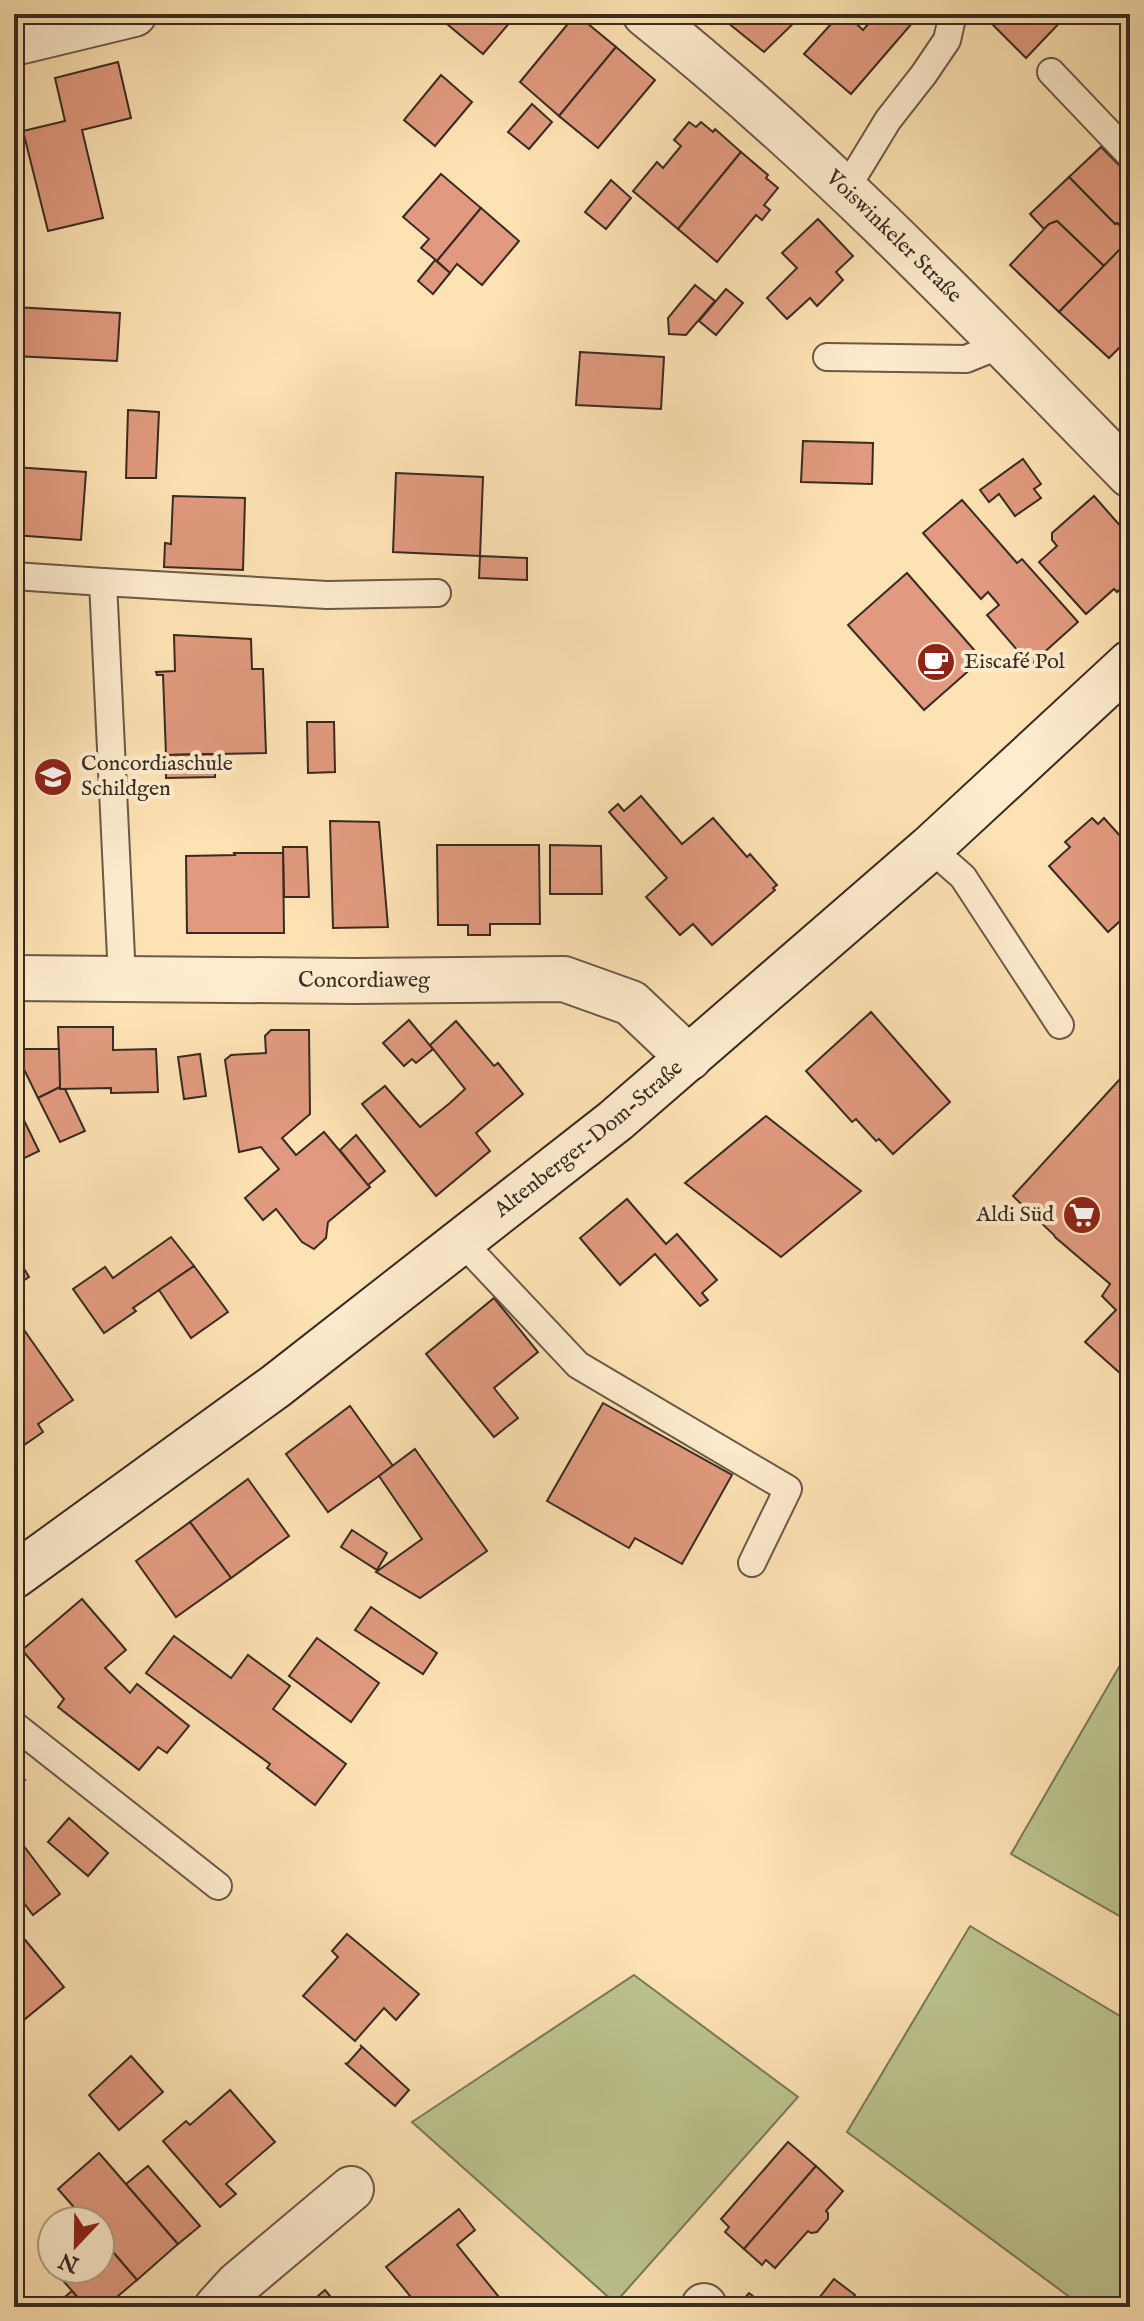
<svg xmlns="http://www.w3.org/2000/svg" width="1144" height="2321" viewBox="0 0 1144 2321" font-family="'IM FELL English',serif">
  <rect width="100%" height="100%" fill="#fde2b3"/>
  <filter id="stains"><feTurbulence type="fractalNoise" baseFrequency=".0025" numOctaves="4"/><feColorMatrix values="0 0 0 0 .2 0 0 0 0 .09 0 0 0 0 .02 0 0 0 .5 -.17"/></filter>
  <radialGradient id="worn" r=".72"><stop offset=".6" stop-color="#630" stop-opacity="0"/><stop offset="1" stop-color="#630" stop-opacity=".3"/></radialGradient>
  <g fill="#bcc48f" stroke="#7a7859" stroke-width="2">
    <polygon points="1130,1648 1130,1922 1011,1854"/>
    <polygon points="970,1926 1130,2022 1130,2307 1083,2307 847,2132"/>
    <polygon points="634,1975 798,2097 615,2303 412,2122"/>
  </g>
  <g fill="#e19a7f" stroke="#382b23" stroke-width="2">
    <polygon points="435,14 517,14 483,54"/>
    <polygon points="576,14 616,47 559,116 520,82"/>
    <polygon points="717,14 803,14 764,52"/>
    <polygon points="840,14 846,14 863,30 877,14 920,14 851,94 804,54"/>
    <polygon points="982,14 1068,14 1026,58"/>
    <polygon points="616,47 655,80 598,148 559,116"/>
    <polygon points="118,62 131,118 82,130 103,218 48,231 23,131 65,121 55,78"/>
    <polygon points="441,75 472,102 435,146 404,120"/>
    <polygon points="532,104 552,122 529,149 508,132"/>
    <polygon points="689,122 696,127 701,122 713,132 715,129 741,152 678,229 633,191 657,162 663,168 681,146 674,140"/>
    <polygon points="1101,147 1130,176 1130,235 1117,223 1115,224 1069,177"/>
    <polygon points="741,152 768,175 766,178 778,188 764,205 770,210 762,220 756,215 717,262 678,229"/>
    <polygon points="441,174 481,208 437,261 421,248 429,239 403,217"/>
    <polygon points="1069,177 1115,224 1117,223 1130,235 1130,240 1104,266 1057,221 1049,224 1044,229 1030,214"/>
    <polygon points="611,180 631,198 606,229 585,212"/>
    <polygon points="481,208 519,241 482,285 457,264 450,273 437,261"/>
    <polygon points="818,219 853,256 836,272 843,280 817,306 810,298 787,319 767,298 797,268 782,253"/>
    <polygon points="1057,221 1104,266 1059,312 1010,265 1049,224"/>
    <polygon points="1126,243 1130,247 1130,337 1109,358 1059,312"/>
    <polygon points="435,260 450,273 433,294 418,281"/>
    <polygon points="695,285 715,301 686,335 669,334 668,318"/>
    <polygon points="726,289 743,303 716,335 699,321"/>
    <polygon points="14,307 120,313 117,361 14,356"/>
    <polygon points="580,352 664,357 661,409 576,405"/>
    <polygon points="128,410 159,412 156,478 126,478"/>
    <polygon points="803,441 873,443 872,484 801,482"/>
    <polygon points="1023,459 1041,484 1034,489 1041,498 1015,516 999,494 989,502 980,490"/>
    <polygon points="14,467 86,472 81,540 14,535"/>
    <polygon points="396,473 483,477 480,556 393,552"/>
    <polygon points="173,496 245,498 243,570 164,567 165,543 171,544"/>
    <polygon points="1094,496 1130,537 1130,564 1126,568 1130,572 1130,580 1117,592 1114,589 1086,614 1039,562 1057,546 1052,540 1052,533"/>
    <polygon points="962,500 1017,563 1022,559 1078,622 1030,665 987,615 999,605 988,592 981,599 923,533"/>
    <polygon points="480,556 527,558 527,580 479,578"/>
    <polygon points="907,573 982,659 924,710 848,625"/>
    <polygon points="174,635 251,639 252,669 263,669 266,753 166,755 163,675 157,675 156,672 175,671"/>
    <polygon points="307,722 334,722 335,772 308,773"/>
    <polygon points="215,754 215,777 166,778 166,755"/>
    <polygon points="641,796 682,844 713,818 747,857 750,854 777,885 773,888 775,890 712,945 693,924 680,935 646,897 667,878 609,812 618,804 624,811"/>
    <polygon points="1092,818 1098,824 1104,818 1130,847 1130,912 1108,932 1049,866 1070,847 1065,842"/>
    <polygon points="330,821 379,822 388,927 333,928"/>
    <polygon points="437,845 539,845 540,924 490,924 490,935 468,935 468,925 438,925"/>
    <polygon points="550,845 601,846 602,894 550,894"/>
    <polygon points="283,847 307,847 309,897 284,897"/>
    <polygon points="234,853 283,853 284,933 187,933 186,856 235,855"/>
    <polygon points="871,1012 950,1102 893,1154 879,1139 876,1141 856,1119 852,1122 806,1071"/>
    <polygon points="409,1020 433,1049 416,1063 412,1059 404,1066 383,1043"/>
    <polygon points="456,1021 494,1066 498,1063 523,1094 476,1133 490,1151 436,1196 362,1104 385,1086 420,1127 450,1103 465,1089 430,1045"/>
    <polygon points="58,1027 113,1027 113,1050 156,1049 158,1092 111,1093 111,1088 60,1089"/>
    <polygon points="271,1030 309,1030 310,1114 282,1138 296,1155 324,1132 370,1187 328,1222 326,1238 314,1249 302,1242 276,1209 263,1220 245,1198 279,1169 261,1147 239,1152 225,1060 231,1055 266,1053 265,1036"/>
    <polygon points="14,1049 59,1049 60,1087 38,1098"/>
    <polygon points="200,1054 206,1096 184,1099 178,1057"/>
    <polygon points="1130,1068 1130,1382 1085,1342 1116,1310 1102,1296 1110,1284 1055,1237 1054,1235 1013,1196"/>
    <polygon points="60,1087 60,1089 65,1089 85,1131 60,1142 38,1098"/>
    <polygon points="14,1100 39,1151 14,1163"/>
    <polygon points="766,1116 861,1191 781,1257 685,1183"/>
    <polygon points="356,1135 385,1171 368,1185 340,1150"/>
    <polygon points="627,1199 666,1244 677,1234 717,1280 702,1293 708,1300 700,1306 655,1254 620,1285 580,1238"/>
    <polygon points="171,1237 194,1266 133,1308 136,1311 104,1333 73,1289 105,1267 113,1278"/>
    <polygon points="14,1252 29,1277 14,1287"/>
    <polygon points="194,1266 228,1312 191,1338 159,1290"/>
    <polygon points="494,1298 538,1352 494,1388 518,1418 494,1437 426,1354"/>
    <polygon points="22,1327 73,1400 38,1424 43,1432 14,1452 14,1332"/>
    <polygon points="603,1403 732,1475 682,1564 635,1538 629,1548 547,1501"/>
    <polygon points="350,1406 393,1466 328,1512 286,1454"/>
    <polygon points="415,1449 487,1551 420,1598 376,1572 422,1539 379,1476"/>
    <polygon points="248,1479 289,1536 231,1578 190,1522"/>
    <polygon points="190,1522 231,1578 176,1617 136,1561"/>
    <polygon points="352,1530 387,1553 377,1570 341,1547"/>
    <polygon points="82,1599 126,1650 105,1668 130,1693 137,1684 189,1726 167,1753 158,1747 139,1770 58,1707 64,1699 22,1650"/>
    <polygon points="371,1607 437,1653 423,1674 355,1630"/>
    <polygon points="174,1636 231,1678 248,1655 290,1686 273,1709 346,1764 315,1805 267,1768 270,1764 146,1673"/>
    <polygon points="317,1638 379,1683 351,1722 289,1676"/>
    <polygon points="14,1770 25,1780 14,1788"/>
    <polygon points="69,1818 108,1853 88,1876 48,1842"/>
    <polygon points="14,1833 60,1894 33,1915 14,1890"/>
    <polygon points="17,1930 64,1987 25,2019 14,2006 14,1932"/>
    <polygon points="347,1934 419,1994 396,2020 384,2008 355,2041 303,1996 338,1957 332,1951"/>
    <polygon points="360,2045 409,2090 395,2106 345,2063 347,2064 362,2047"/>
    <polygon points="131,2056 163,2092 119,2130 89,2095"/>
    <polygon points="230,2090 275,2142 226,2184 236,2194 220,2207 163,2141 186,2121 190,2125"/>
    <polygon points="788,2142 816,2166 744,2249 725,2232 729,2227 721,2219"/>
    <polygon points="99,2153 178,2244 137,2280 100,2237 100,2221 86,2221 58,2189"/>
    <polygon points="148,2166 200,2226 178,2244 126,2184"/>
    <polygon points="816,2166 843,2191 826,2211 828,2213 828,2219 817,2232 811,2233 808,2231 775,2268 766,2260 762,2265 744,2249"/>
    <polygon points="459,2209 475,2230 457,2245 507,2307 415,2307 411,2302 411,2297 386,2267"/>
    <polygon points="100,2237 137,2280 105,2307 86,2307 53,2269 100,2269"/>
    <polygon points="834,2279 855,2295 848,2304 851,2307 812,2307"/>
    <polygon points="325,2290 339,2307 305,2307"/>
    <polygon points="72,2291 86,2307 55,2307 54,2306"/>
    <polygon points="749,2293 767,2307 737,2307"/>
  </g>
  <g fill="none" stroke-linecap="round" stroke-linejoin="round">
    <g stroke="#695947" stroke-width="30">
      <g id="service">
        <polyline points="1051,72 1130,155"/>
        <polyline points="846,189 888,120 924,74 947,40 953,14"/>
        <polyline points="827,357 966,359 1003,344"/>
        <polyline points="14,576 103,582 122,978"/>
        <polyline points="103,582 327,595 437,593"/>
        <polyline points="930,848 963,877 1060,1025"/>
        <polyline points="462,1242 578,1365 788,1489 752,1563"/>
        <polyline points="14,1725 218,1886"/>
      </g>
    </g>
    <g stroke="#695947" stroke-width="48">
      <g id="minor">
        <path id="s1" d="M645,14C820,154 974,315 1130,475"/>
        <polyline points="14,43 134,14"/>
        <path id="s2" d="M14,978L355,981L564,979L631,1003L689,1058"/>
        <polyline points="217,2307 238,2284 351,2189"/>
        <polyline points="704,2307 704,2306"/>
      </g>
    </g>
    <g stroke="#382b23" stroke-width="48">
      <g id="secondary">
        <path id="s3" d="M14,1576L276,1386L615,1121L930,848L1130,663"/>
      </g>
    </g>
    <use href="#service" stroke="#feecce" stroke-width="26"/>
    <use href="#minor" stroke="#feecce" stroke-width="44"/>
    <use href="#secondary" stroke="#feecce" stroke-width="44"/>
  </g>
  <defs>
    <g id="cafe-disc" transform="scale(2)"><circle r="9.5" fill="#8f2418" stroke="#feecce"/><path d="M-5.5-4.5H6V0H3Q3 3.5 0 3.5H-2.5Q-5.5 3.5-5.5 0ZM3-3.2v2h1.7v-2ZM-6 4.5H4V6H-6Z" fill="#fff"/></g>
    <g id="school-disc" transform="scale(2)"><circle r="9.5" fill="#8f2418" stroke="#feecce"/><path d="M0-5L7-2L0 1L-7-2ZM-4 1L0 2.5L4 1V4Q0 6-4 4Z" fill="#fff"/></g>
    <g id="supermarket-disc" transform="scale(2)"><circle r="9.5" fill="#8f2418" stroke="#feecce"/><path d="M-6-5.5h2.5l.6 2H6L4.5 2H-2.5L-4.4-4H-6ZM-1.5 3.2a1.3 1.3 0 1 0 .1 0ZM3 3.2a1.3 1.3 0 1 0 .1 0Z" fill="#fff"/></g>
  </defs>
  <g fill-rule="evenodd">
    <use href="#cafe-disc" x="936" y="662"/>
    <use href="#school-disc" x="53" y="777"/>
    <use href="#supermarket-disc" x="1082" y="1215"/>
  </g>
  <g text-anchor="middle" dominant-baseline="central" stroke-width="8" stroke-linejoin="round" paint-order="stroke">
    <g font-size="22" fill="#382b23" stroke="#feecce">
      <text stroke="none"><textPath href="#s1" startOffset="334">Voiswinkeler Straße</textPath></text>
      <text stroke="none"><textPath href="#s2" startOffset="350">Concordiaweg</textPath></text>
      <text stroke="none"><textPath href="#s3" startOffset="722">Altenberger-Dom-Straße</textPath></text>
    </g>
    <g font-size="22" fill="#382b23" stroke="#feecce" text-anchor="start">
      <text x="964" y="662">Eiscafé Pol</text>
      <text x="81" y="764">Concordiaschule<tspan x="81" dy="25">Schildgen</tspan></text>
      <text x="1054" y="1215" text-anchor="end">Aldi Süd</text>
    </g>
  </g>
  <rect width="1144" height="2321" fill="none" stroke="#fde2b3" stroke-width="48"/>
  <rect x="16" y="16" width="1112" height="2289" fill="none" stroke="#382b23" stroke-width="4"/>
  <rect x="24" y="24" width="1096" height="2273" fill="none" stroke="#382b23" stroke-width="2"/>
  <g transform="translate(76 2245) rotate(202)"><circle r="38" fill="#feecce" stroke="#af9f8a" stroke-width="2"/>
  <path d="M0-6L14 30L0 20L-14 30Z" fill="#8f2418"/>
  <text y="-12" font-size="22" font-weight="bold" text-anchor="middle" fill="#382b23">N</text>
  </g>
  <rect width="100%" height="100%" filter="url(#stains)"/>
  <rect width="100%" height="100%" fill="url(#worn)"/>
</svg>
